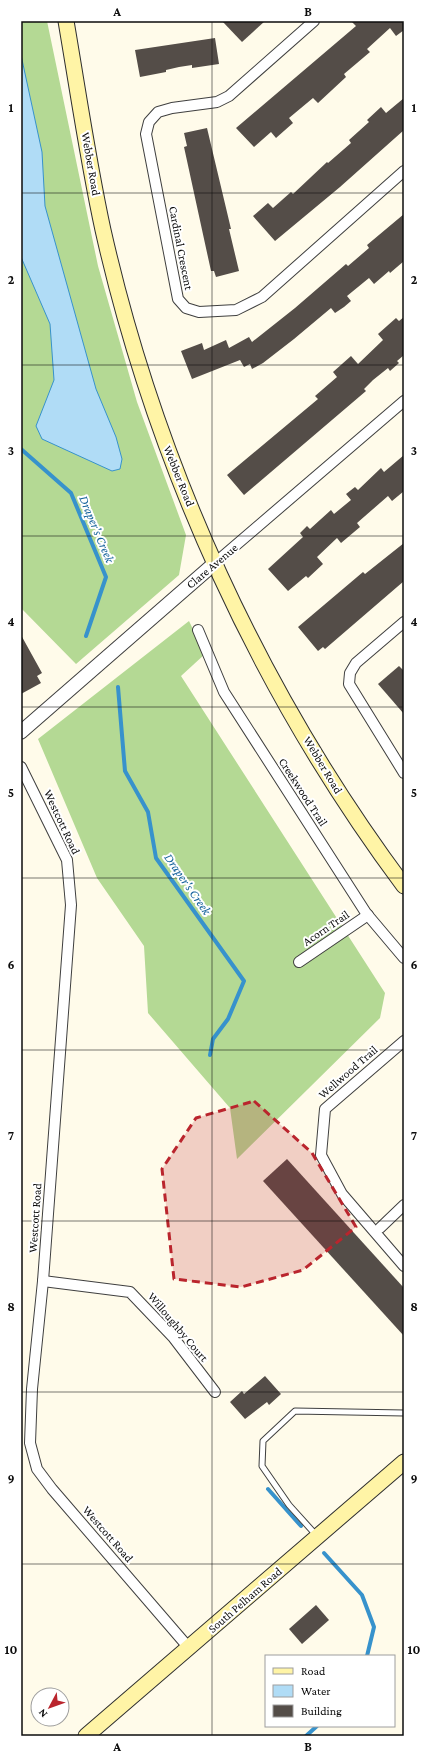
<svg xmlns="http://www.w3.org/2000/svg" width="425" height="1757" viewBox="0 0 425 1757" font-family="'Crimson Pro',serif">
  <rect width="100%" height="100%" fill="#fffbea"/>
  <g fill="#b4d994">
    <polygon points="21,21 47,21 98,266 137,402 186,535 179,575 76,664 21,608"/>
    <polygon points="189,621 205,654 181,676 385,993 380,1018 237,1159 230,1108 148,1013 144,946 97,878 38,739"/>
  </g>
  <polygon fill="#b0dcf6" stroke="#3792cc" points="21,55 42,152 45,206 96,389 116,437 122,459 120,469 112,471 42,439 36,426 54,380 50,324 21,257"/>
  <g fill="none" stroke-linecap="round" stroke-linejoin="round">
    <g stroke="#3792cc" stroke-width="4">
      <polyline points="21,449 71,493 106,577 86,636"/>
      <polyline points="118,687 125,771 148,812 156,858 244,981 228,1019 213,1039 210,1055"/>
      <polyline points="268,1489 301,1526"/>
      <polyline points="324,1553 362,1595 374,1627 367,1656"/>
      <polyline points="306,1736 317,1726"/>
    </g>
  </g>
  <g fill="#544d48">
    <polygon points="222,21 265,21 242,42"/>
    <polygon points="351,21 404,21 404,30 396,36 390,28 367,49 370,52 344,74 346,77 318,103 313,98 289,118 293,123 276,138 271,132 254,147 236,128 356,26"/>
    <polygon points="215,38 219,64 192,68 192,65 179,67 166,70 166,72 140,77 135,50"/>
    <polygon points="404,98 404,130 340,187 275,241 253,216 268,203 273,208 291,192 293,194 327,162 328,163 351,143 349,140 369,122 367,120 381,107 386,113"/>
    <polygon points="207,128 231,229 229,229 239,271 216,277 214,271 211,271 184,147 187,146 184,133"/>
    <polygon points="404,214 404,261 390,273 389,271 374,284 369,278 347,296 351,301 344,307 335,313 331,308 294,339 263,363 252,369 250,364 244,367 240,360 192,379 181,351 202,343 204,350 226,340 229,348 249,337 252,342 295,308 346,264 348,266 369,248 367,245"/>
    <polygon points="404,317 404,355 397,361 399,363 390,371 388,368 373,380 364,389 366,391 244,495 227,475 318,399 315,396 337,377 333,372 351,356 358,364 383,340 378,334 396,318 399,321"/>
    <polygon points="404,455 404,491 392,501 388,496 357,523 360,527 341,543 337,538 317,557 323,564 308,578 306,576 288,591 268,569 303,537 300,533 307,526 310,529 331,510 334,514 351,500 346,494 355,487 358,490 381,468 384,472"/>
    <polygon points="404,543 404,581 325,649 323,647 318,651 298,627 363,572 365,574"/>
    <polygon points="21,635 42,673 37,676 41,683 21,694"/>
    <polygon points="399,666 404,671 404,714 378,684"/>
    <polygon points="287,1159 404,1288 404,1336 263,1181"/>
    <polygon points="265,1376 281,1394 269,1405 267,1402 245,1419 230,1402 242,1391 244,1394"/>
    <polygon points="316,1605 329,1620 302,1644 289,1629"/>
  </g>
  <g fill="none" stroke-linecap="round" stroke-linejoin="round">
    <g stroke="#3f3f3f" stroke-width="7">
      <polyline id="service" points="317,1536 289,1505 262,1466 263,1441 295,1411 404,1413"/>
    </g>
    <g stroke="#3f3f3f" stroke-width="12">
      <g id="minor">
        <polyline points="314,21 229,96 217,102 172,108 158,112 149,122 146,134 178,299 186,308 199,312 236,310 262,297 404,171"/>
        <polyline points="215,563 404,401"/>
        <polyline points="404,622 356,663 350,673 349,684 404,773"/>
        <polyline points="198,630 224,692 366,913 404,958"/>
        <polyline points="21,767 67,860 71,905 43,1281 32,1389 30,1443 37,1469 52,1489 189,1648"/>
        <polyline points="299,962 368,915"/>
        <polyline points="404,1041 325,1109 321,1155 342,1194 404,1266"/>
        <polyline points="380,1228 404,1205"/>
        <polyline points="43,1281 130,1292 173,1337 215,1392"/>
      </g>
    </g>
    <g stroke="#3f3f3f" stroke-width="15">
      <polyline id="tertiary" points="21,732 215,563"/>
    </g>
    <g stroke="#2e2e2e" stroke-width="17">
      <g id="secondary">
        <path d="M66,21C78,91 88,161 103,230C156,465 260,693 404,886"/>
        <polyline points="86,1736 404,1462"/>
      </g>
    </g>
    <use href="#service" stroke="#fff" stroke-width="5"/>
    <use href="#minor" stroke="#fff" stroke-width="10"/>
    <use href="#tertiary" stroke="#fff" stroke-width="13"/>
    <use href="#secondary" stroke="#fff4a6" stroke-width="15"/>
  </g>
  <path fill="#ba252d" fill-opacity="0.2" stroke="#ba252d" stroke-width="3" stroke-dasharray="8 5" stroke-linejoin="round" d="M254,1101L312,1153L356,1227L303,1270L241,1287L174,1279L162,1169L196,1118Z"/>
  <path fill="none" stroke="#0c0c0c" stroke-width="1" stroke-opacity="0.55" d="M212,21V1736M21,193H404M21,365H404M21,536H404M21,707H404M21,878H404M21,1050H404M21,1221H404M21,1392H404M21,1564H404"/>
  <g text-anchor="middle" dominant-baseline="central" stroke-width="4" stroke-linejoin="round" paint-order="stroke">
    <g font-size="12" fill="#0c0c0c" stroke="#fff">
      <text transform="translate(91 164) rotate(80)">Webber Road</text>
      <text transform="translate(181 248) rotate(79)">Cardinal Crescent</text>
      <text transform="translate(179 476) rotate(68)">Webber Road</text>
      <text transform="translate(212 566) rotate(-40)">Clare Avenue</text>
      <text transform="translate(323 765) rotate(59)">Webber Road</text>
      <text transform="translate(303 792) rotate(57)">Creekwood Trail</text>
      <text transform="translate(62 822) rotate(65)">Westcott Road</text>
      <text transform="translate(326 928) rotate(-34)">Acorn Trail</text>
      <text transform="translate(348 1072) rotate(-41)">Wellwood Trail</text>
      <text transform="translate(35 1218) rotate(-86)">Westcott Road</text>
      <text transform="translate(178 1327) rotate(50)">Willoughby Court</text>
      <text transform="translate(108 1534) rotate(49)">Westcott Road</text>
      <text transform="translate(245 1600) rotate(-41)">South Pelham Road</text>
    </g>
    <g font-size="13" font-style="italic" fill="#16639c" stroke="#fff">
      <text transform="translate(97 529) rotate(67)">Draper's Creek</text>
      <text transform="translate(188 884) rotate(55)">Draper's Creek</text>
    </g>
  </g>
  <rect width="425" height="1757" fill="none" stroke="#ffffff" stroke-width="44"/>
  <rect x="265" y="1655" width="130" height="72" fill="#ffffff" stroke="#9e9e9e"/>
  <rect x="273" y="1668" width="20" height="6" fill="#fff4a6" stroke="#9e9e9e"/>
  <text x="301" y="1675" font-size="12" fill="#0c0c0c">Road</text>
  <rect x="273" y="1685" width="20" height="12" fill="#b0dcf6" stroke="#9e9e9e"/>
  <text x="301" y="1695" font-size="12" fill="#0c0c0c">Water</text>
  <rect x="273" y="1705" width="20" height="12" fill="#544d48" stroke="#9e9e9e"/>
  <text x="301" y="1715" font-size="12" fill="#0c0c0c">Building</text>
  <g transform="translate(50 1707) rotate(229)"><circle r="19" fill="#ffffff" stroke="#9e9e9e"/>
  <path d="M0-3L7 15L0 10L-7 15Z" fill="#ba252d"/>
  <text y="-6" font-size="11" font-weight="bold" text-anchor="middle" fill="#0c0c0c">N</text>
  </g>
  <rect x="22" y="22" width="381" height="1713" fill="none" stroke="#0c0c0c" stroke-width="1.5"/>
  <g font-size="13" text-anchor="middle" font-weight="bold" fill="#0c0c0c">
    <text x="117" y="16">A</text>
    <text x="308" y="16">B</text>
    <text x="11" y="112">1</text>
    <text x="414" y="112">1</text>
    <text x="11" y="284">2</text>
    <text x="414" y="284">2</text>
    <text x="11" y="455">3</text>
    <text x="414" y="455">3</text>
    <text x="11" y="626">4</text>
    <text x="414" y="626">4</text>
    <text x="11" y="797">5</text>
    <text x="414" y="797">5</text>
    <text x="11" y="969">6</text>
    <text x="414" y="969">6</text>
    <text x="11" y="1140">7</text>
    <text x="414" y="1140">7</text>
    <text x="11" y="1311">8</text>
    <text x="414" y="1311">8</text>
    <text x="11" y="1483">9</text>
    <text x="414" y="1483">9</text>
    <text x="11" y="1654">10</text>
    <text x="414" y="1654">10</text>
    <text x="117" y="1751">A</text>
    <text x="308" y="1751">B</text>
  </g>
</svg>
